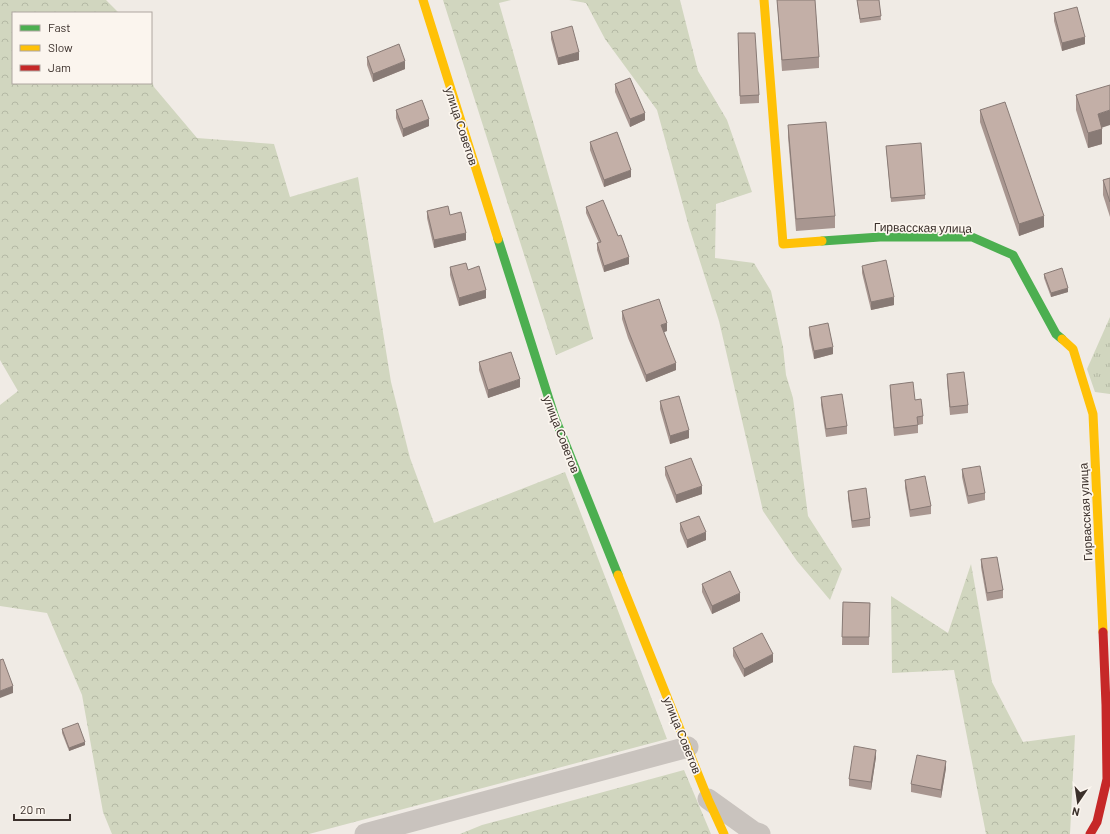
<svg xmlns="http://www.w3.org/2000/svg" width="1110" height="834" viewBox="0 0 1110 834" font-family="Barlow,sans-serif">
  <defs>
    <pattern id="grass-tufts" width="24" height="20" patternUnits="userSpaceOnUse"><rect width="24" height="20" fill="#d1d6bf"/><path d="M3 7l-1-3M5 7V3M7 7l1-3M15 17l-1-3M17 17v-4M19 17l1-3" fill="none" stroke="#b4b8a4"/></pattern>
    <pattern id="forest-crowns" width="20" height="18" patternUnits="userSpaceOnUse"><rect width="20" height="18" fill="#d1d6bf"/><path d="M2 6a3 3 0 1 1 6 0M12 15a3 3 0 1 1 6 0" fill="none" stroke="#b4b8a4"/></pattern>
  </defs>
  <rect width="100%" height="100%" fill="#f0ebe5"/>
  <polygon fill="url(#grass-tufts)" points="1110,317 1110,394 1095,392 1087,369"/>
  <g fill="url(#forest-crowns)">
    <polygon points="0,0 106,0 119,13 13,13 13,83 151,83 151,79 154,87 197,138 274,144 290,197 358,177 391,382 410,458 434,523 565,472 667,739 309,834 112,834 103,812 82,695 47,613 0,606 0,405 18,391 0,360"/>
    <polygon points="443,0 511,0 499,3 563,226 593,339 556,355"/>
    <polygon points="569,0 680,0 698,71 727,120 752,192 716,204 715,258 754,263 771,291 783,347 786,375 793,398 808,516 842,569 830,600 797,561 763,511 719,321 689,227 657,110 605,39 586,3"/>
    <polygon points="971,564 992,682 1023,742 1075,735 1070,834 986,834 954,670 892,673 891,596 948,633"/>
    <polygon points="684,770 711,834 460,834 482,825"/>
  </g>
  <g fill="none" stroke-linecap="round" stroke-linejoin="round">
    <g stroke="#c9c3be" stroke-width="21">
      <polyline points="708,799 754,832 760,834"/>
      <polyline points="365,834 688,747"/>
    </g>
    <g stroke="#4caf50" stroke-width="9">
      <polyline points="498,239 555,418 618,575"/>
      <polyline points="822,241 880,237 972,237 1013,255 1056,334 1062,339"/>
    </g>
    <g stroke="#ffc107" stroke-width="9">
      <polyline points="423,0 498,239"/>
      <polyline points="764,0 783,244 822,241"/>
      <polyline points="1062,339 1073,349 1093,414 1103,632"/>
      <polyline points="618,575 708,799 724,834"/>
    </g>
    <polyline stroke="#c62828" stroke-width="9" points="1090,834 1097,822 1107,779 1106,705 1103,632"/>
  </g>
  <g fill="#a89690">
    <polygon points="777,0 815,0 819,57 819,68 782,71"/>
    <polygon points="857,0 879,0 881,20 860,23"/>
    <polygon points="1054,13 1085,44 1062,51 1054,21"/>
    <polygon points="551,32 579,60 558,65 551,39"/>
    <polygon points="738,41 759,95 759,103 740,104"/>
    <polygon points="367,57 405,69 373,82 367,65"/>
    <polygon points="615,84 645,120 630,127 615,92"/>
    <polygon points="1076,95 1102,128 1102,144 1088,148 1076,110"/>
    <polygon points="396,110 429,126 403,137 396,118"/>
    <polygon points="980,110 1044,227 1019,236 980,122"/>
    <polygon points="788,125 835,216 835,228 796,231 788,137"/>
    <polygon points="590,142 631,177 604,187 590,150"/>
    <polygon points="886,146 925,195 925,199 891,202"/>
    <polygon points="1110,178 1110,217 1103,195 1103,180"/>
    <polygon points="586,207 629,264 604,272 597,250 597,243 599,243 586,213"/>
    <polygon points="427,211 450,215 466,240 434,248 427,218"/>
    <polygon points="862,266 894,305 871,310 862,273"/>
    <polygon points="450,267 468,270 486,298 459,306 450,275"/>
    <polygon points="1044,274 1068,292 1051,297 1044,278"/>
    <polygon points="622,311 667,331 664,332 676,370 646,382 628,338 622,319"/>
    <polygon points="809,327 833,354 814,359 809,335"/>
    <polygon points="479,362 520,387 488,398 479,370"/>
    <polygon points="947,374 968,405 968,413 950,415 947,382"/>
    <polygon points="890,385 915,400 923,416 923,424 918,425 918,433 894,436 890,392"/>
    <polygon points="821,397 847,426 847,434 826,437 821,405"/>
    <polygon points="660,401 689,438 670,444 660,409"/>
    <polygon points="665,467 702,494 676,503 665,475"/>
    <polygon points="962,469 985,493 985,500 968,504 962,477"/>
    <polygon points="905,480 931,506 931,514 910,517 905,488"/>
    <polygon points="848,491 870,518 870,526 852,528 848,498"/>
    <polygon points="680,523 706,540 687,548 680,531"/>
    <polygon points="981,559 1003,590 1003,598 987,601 981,567"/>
    <polygon points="702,584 740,601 712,614 702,592"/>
    <polygon points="843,602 870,603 869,645 842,645"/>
    <polygon points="733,648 773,662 744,677 733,656"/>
    <polygon points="62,729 85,745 69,751 62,733"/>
    <polygon points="876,757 871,790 849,786 849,779"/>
    <polygon points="946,768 941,798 911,792 911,784"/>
  </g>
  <g fill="#887a75">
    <polygon points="1085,37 1085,44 1062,51 1062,43"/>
    <polygon points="579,52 579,60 558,65 558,58"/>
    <polygon points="405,61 405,69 373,82 373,74"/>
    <polygon points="1110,110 1110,125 1098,129 1098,114"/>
    <polygon points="645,113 645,120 630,127 630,119"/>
    <polygon points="429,119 429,126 403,137 403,129"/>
    <polygon points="1102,129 1102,144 1088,148 1088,133"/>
    <polygon points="631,170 631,177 604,187 604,180"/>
    <polygon points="1044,216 1044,227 1019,236 1019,224"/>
    <polygon points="466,233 466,240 434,248 434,240"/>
    <polygon points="629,257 629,264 604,272 604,266"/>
    <polygon points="1068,288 1068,292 1051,297 1051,293"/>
    <polygon points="486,290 486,298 459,306 459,298"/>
    <polygon points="894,297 894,305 871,310 871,302"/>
    <polygon points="667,323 667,331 661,333 661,325"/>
    <polygon points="833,347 833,354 814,359 814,351"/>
    <polygon points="676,363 676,370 646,382 646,375"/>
    <polygon points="520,379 520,387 488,398 488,390"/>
    <polygon points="689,430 689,438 670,444 670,436"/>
    <polygon points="702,486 702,494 676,503 676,495"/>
    <polygon points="706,532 706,540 687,548 687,540"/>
    <polygon points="740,593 740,601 712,614 712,606"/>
    <polygon points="773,654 773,662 744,677 744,669"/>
    <polygon points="13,686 13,693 0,698 0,691"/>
    <polygon points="85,742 85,745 69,751 69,748"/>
    <polygon points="876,750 876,757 871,790 871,782"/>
    <polygon points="946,761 946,768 941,798 941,790"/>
  </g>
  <g fill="#c3afa7" stroke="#887a75">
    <polygon points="777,0 815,0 819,57 782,60"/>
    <polygon points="857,0 879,0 881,16 860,19"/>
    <polygon points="1077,7 1085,37 1062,43 1054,13"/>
    <polygon points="572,26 579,52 558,58 551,32"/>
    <polygon points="738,33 755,33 759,95 740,96"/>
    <polygon points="399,44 405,61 373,74 367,57"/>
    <polygon points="630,78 645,113 630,119 615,84"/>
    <polygon points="1110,85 1110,110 1098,114 1102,129 1088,133 1076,95"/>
    <polygon points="422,100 429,119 403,129 396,110"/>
    <polygon points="1005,102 1044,216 1019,224 980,110"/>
    <polygon points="826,122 835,216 796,219 788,125"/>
    <polygon points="617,132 631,170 604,180 590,142"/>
    <polygon points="921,143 925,195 891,198 886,146"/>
    <polygon points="1110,178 1110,202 1103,180"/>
    <polygon points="603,200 618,236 621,235 629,257 604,266 597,243 601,242 586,207"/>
    <polygon points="448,206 450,215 461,212 466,233 434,240 427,211"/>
    <polygon points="886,260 894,297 871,302 862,266"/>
    <polygon points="466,263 468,270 479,266 486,290 459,298 450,267"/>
    <polygon points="1062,268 1068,288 1051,293 1044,274"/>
    <polygon points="659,299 667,323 661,325 676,363 646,375 628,330 622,311"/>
    <polygon points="828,323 833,347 814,351 809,327"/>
    <polygon points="511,352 520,379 488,390 479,362"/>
    <polygon points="964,372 968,405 950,407 947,374"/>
    <polygon points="913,382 915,400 921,399 923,416 917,417 918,425 894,428 890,385"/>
    <polygon points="842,394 847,426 826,429 821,397"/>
    <polygon points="679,396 689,430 670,436 660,401"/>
    <polygon points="691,458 702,486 676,495 665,467"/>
    <polygon points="980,466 985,493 968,496 962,469"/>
    <polygon points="925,476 931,506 910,510 905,480"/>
    <polygon points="866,488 870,518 852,521 848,491"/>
    <polygon points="699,516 706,532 687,540 680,523"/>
    <polygon points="997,557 1003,590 987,593 981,559"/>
    <polygon points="730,571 740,593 712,606 702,584"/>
    <polygon points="843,602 870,603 869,637 842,637"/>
    <polygon points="762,633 773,654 744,669 733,648"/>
    <polygon points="3,659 13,686 0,691 0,660"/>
    <polygon points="78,723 85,742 69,748 62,729"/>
    <polygon points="854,746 876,750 871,782 849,779"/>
    <polygon points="917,755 946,761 941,790 911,784"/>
  </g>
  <g text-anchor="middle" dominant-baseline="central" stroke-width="3.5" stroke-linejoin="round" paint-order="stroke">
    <g font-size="12" fill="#3b302b" stroke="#fbf5ee">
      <text transform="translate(462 126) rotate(72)">улица Советов</text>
      <text transform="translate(923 227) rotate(1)">Гирвасская улица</text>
      <text transform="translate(562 434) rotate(69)">улица Советов</text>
      <text transform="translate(1085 512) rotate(-93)">Гирвасская улица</text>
      <text transform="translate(683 735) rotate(68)">улица Советов</text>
    </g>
  </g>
  <rect x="12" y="12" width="140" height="72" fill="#fbf5ee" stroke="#aea6a0"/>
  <rect x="20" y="25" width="20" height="6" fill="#4caf50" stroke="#aea6a0"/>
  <text x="48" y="32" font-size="12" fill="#3b302b">Fast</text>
  <rect x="20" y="45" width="20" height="6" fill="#ffc107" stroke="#aea6a0"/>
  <text x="48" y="52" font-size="12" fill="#3b302b">Slow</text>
  <rect x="20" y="65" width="20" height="6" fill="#c62828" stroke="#aea6a0"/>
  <text x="48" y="72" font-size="12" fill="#3b302b">Jam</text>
  <g transform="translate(1078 802) rotate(193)" stroke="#fbf5ee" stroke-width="3" paint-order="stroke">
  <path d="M0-3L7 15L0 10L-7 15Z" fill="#3b302b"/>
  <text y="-6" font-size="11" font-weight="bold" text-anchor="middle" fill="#3b302b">N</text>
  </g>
  <path d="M14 814v6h56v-6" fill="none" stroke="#3b302b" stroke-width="2"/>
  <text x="20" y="814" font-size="12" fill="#3b302b" stroke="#fbf5ee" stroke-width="3" paint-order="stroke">20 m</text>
</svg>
